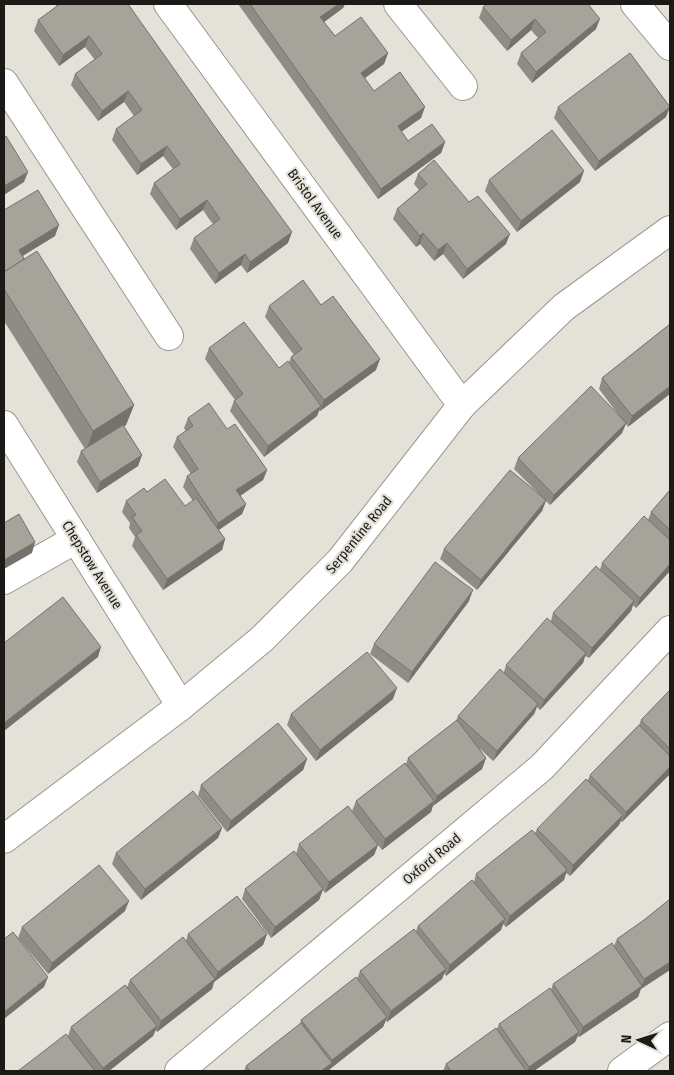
<svg xmlns="http://www.w3.org/2000/svg" width="674" height="1075" viewBox="0 0 674 1075" font-family="'Fira Sans Condensed',sans-serif">
  <rect width="100%" height="100%" fill="#e4e2d8"/>
  <g fill="none" stroke-linecap="round" stroke-linejoin="round">
    <g stroke="#99968d" stroke-width="30">
      <g id="minor">
        <polyline points="168,4 462,405"/>
        <polyline points="398,4 463,86"/>
        <polyline points="635,4 670,46"/>
        <polyline points="4,83 169,336"/>
        <polyline points="4,425 181,706"/>
        <polyline points="4,580 76,539"/>
        <polyline points="4,839 181,706 262,639 340,561 462,405 564,307 670,230"/>
        <polyline points="179,1071 542,767 670,630"/>
        <polyline points="622,1071 670,1036"/>
      </g>
    </g>
    <use href="#minor" stroke="#fff" stroke-width="28"/>
  </g>
  <g fill="#8e8c84">
    <polygon points="55,4 128,4 288,243 247,273 241,265 215,284 190,249 194,238 213,224 209,219 203,210 176,230 150,194 154,183 173,169 163,156 137,175 112,140 116,129 134,116 124,102 98,121 71,85 75,74 95,60 85,47 59,66 34,31 38,20 57,6"/>
    <polygon points="238,4 345,4 343,8 324,22 335,36 388,53 384,64 364,78 374,91 421,118 401,132 408,141 445,142 441,153 378,199"/>
    <polygon points="483,7 596,29 532,83 517,64 521,53 538,38 531,30 507,51 479,18"/>
    <polygon points="558,107 666,117 595,171 554,118"/>
    <polygon points="418,174 469,202 506,244 463,279 443,254 434,261 420,244 416,247 393,219 397,209 419,190 414,184"/>
    <polygon points="489,180 580,182 517,232 485,191"/>
    <polygon points="4,210 55,236 23,256 134,405 126,425 124,426 142,455 138,466 97,493 77,462 81,451 85,449 4,321"/>
    <polygon points="321,305 376,370 320,411 319,410 317,416 264,457 230,411 234,401 235,400 205,359 209,348 279,368 289,363 291,357 294,355 265,317 269,306"/>
    <polygon points="670,324 628,427 626,424 622,433 550,505 546,501 542,511 477,590 440,559 444,549 542,497 514,469 518,458 620,417 599,389 602,378"/>
    <polygon points="188,418 227,429 267,470 263,480 240,495 246,504 242,514 219,530 225,539 222,550 163,590 132,546 135,537 129,528 130,523 122,512 126,501 147,492 185,506 193,501 183,487 187,476 191,474 173,447 177,437 186,431 184,428"/>
    <polygon points="670,490 670,571 636,608 633,605 631,611 589,658 585,656 583,663 540,710 537,707 534,714 493,761 479,748 486,758 482,769 433,806 431,812 382,850 352,811 356,801 406,764 408,758 456,721 458,716 504,672 506,665 551,621 553,613 600,570 602,563 648,520 651,512"/>
    <polygon points="469,601 408,683 370,654 374,644"/>
    <polygon points="670,690 670,774 622,822 621,821 619,825 570,876 566,873 564,880 506,927 503,924 501,930 446,976 444,973 442,979 387,1022 386,1020 383,1027 330,1069 329,1071 244,1071 246,1066 300,1024 301,1020 357,979 360,971 416,931 418,926 474,882 476,874 535,833 537,829 588,780 590,775 639,725 641,720"/>
    <polygon points="393,699 316,761 287,725 291,714"/>
    <polygon points="307,759 303,770 227,832 198,796 201,785"/>
    <polygon points="222,828 218,838 141,900 112,864 116,853"/>
    <polygon points="299,844 378,845 374,855 325,893 323,890 319,900 271,938 242,899 245,889 296,854"/>
    <polygon points="670,899 638,997 579,1037 578,1036 575,1042 534,1071 443,1071 446,1064 497,1029 499,1024 551,990 553,984 614,946 617,939 644,920"/>
    <polygon points="125,911 48,974 18,938 22,927"/>
    <polygon points="188,934 267,934 263,945 214,982 212,989 157,1032 156,1030 153,1036 109,1071 18,1071 68,1036 71,1027 127,987 130,980 186,941"/>
  </g>
  <g fill="#74726c">
    <polygon points="339,4 345,4 343,8 316,28 320,17"/>
    <polygon points="535,19 531,30 507,51 511,40"/>
    <polygon points="600,19 596,29 532,83 536,72"/>
    <polygon points="89,36 85,47 59,66 63,55"/>
    <polygon points="388,53 384,64 357,84 361,73"/>
    <polygon points="128,91 124,102 98,121 102,111"/>
    <polygon points="425,107 421,118 394,137 398,126"/>
    <polygon points="670,107 666,117 595,171 599,161"/>
    <polygon points="445,142 441,153 378,199 381,189"/>
    <polygon points="167,146 163,156 137,175 141,164"/>
    <polygon points="584,171 580,182 517,232 521,221"/>
    <polygon points="28,172 24,182 4,195 4,186"/>
    <polygon points="207,200 203,210 176,230 180,219"/>
    <polygon points="59,225 55,236 15,260 19,250"/>
    <polygon points="292,232 288,243 247,273 250,262"/>
    <polygon points="423,233 420,244 416,247 420,236"/>
    <polygon points="510,234 506,244 463,279 467,269"/>
    <polygon points="447,243 443,254 434,261 438,250"/>
    <polygon points="245,254 241,265 215,284 219,273"/>
    <polygon points="380,359 376,370 320,411 324,400"/>
    <polygon points="670,386 670,394 628,427 632,416"/>
    <polygon points="134,405 126,425 86,451 93,431"/>
    <polygon points="321,406 317,416 264,457 268,446"/>
    <polygon points="626,423 622,433 550,505 554,495"/>
    <polygon points="142,455 138,466 97,493 100,482"/>
    <polygon points="267,470 263,480 233,501 236,490"/>
    <polygon points="546,500 542,511 477,590 481,580"/>
    <polygon points="246,504 242,514 214,533 218,523"/>
    <polygon points="225,539 222,550 163,590 167,579"/>
    <polygon points="35,542 32,553 4,569 4,560"/>
    <polygon points="670,564 670,571 636,608 640,598"/>
    <polygon points="473,590 469,601 408,683 412,672"/>
    <polygon points="634,601 631,611 589,658 592,648"/>
    <polygon points="101,647 98,657 4,731 4,723"/>
    <polygon points="586,653 583,663 540,710 544,700"/>
    <polygon points="397,688 393,699 316,761 320,750"/>
    <polygon points="538,704 534,714 493,761 497,751"/>
    <polygon points="486,758 482,769 433,806 437,796"/>
    <polygon points="307,759 303,770 227,832 231,821"/>
    <polygon points="670,767 670,774 622,822 626,812"/>
    <polygon points="434,801 431,812 382,850 385,839"/>
    <polygon points="623,815 619,825 570,876 573,865"/>
    <polygon points="222,828 218,838 141,900 145,889"/>
    <polygon points="378,845 374,855 325,893 329,882"/>
    <polygon points="567,870 564,880 506,927 510,916"/>
    <polygon points="323,889 319,900 271,938 275,927"/>
    <polygon points="129,901 125,911 48,974 52,963"/>
    <polygon points="505,919 501,930 446,976 450,965"/>
    <polygon points="267,934 263,945 214,982 212,989 157,1032 161,1021 215,979 218,972"/>
    <polygon points="670,962 670,970 641,989 638,997 579,1037 583,1027 641,987 644,979"/>
    <polygon points="446,969 442,979 387,1022 391,1011"/>
    <polygon points="48,977 44,987 4,1019 4,1012"/>
    <polygon points="387,1017 383,1027 330,1069 329,1071 321,1071 331,1064 332,1060"/>
    <polygon points="157,1026 153,1036 109,1071 102,1071 103,1068"/>
    <polygon points="579,1032 575,1042 534,1071 527,1071 529,1067"/>
  </g>
  <g fill="#a5a39a" stroke="#74726c">
    <polygon points="60,4 128,4 213,124 292,232 250,262 245,254 219,273 194,238 220,219 207,200 180,219 154,183 180,164 167,146 141,164 116,129 142,110 128,91 102,111 75,74 102,54 89,36 63,55 38,20"/>
    <polygon points="250,4 339,4 320,17 335,36 361,17 388,53 361,73 374,91 400,72 425,107 398,126 408,141 432,124 445,142 381,189"/>
    <polygon points="487,4 588,4 600,19 536,72 521,53 546,32 535,19 511,40 483,7"/>
    <polygon points="630,53 670,107 599,161 558,107"/>
    <polygon points="552,130 584,171 521,221 489,180"/>
    <polygon points="6,136 28,172 4,186 4,137"/>
    <polygon points="434,160 469,202 478,196 510,234 467,269 447,243 438,250 423,233 420,236 397,209 427,184 418,174"/>
    <polygon points="38,190 59,225 19,250 24,259 4,272 4,210"/>
    <polygon points="37,251 134,405 93,431 4,289 4,272"/>
    <polygon points="303,280 321,305 333,296 380,359 324,400 291,357 302,349 269,306"/>
    <polygon points="244,322 279,368 288,361 321,406 268,446 234,401 243,394 209,348"/>
    <polygon points="670,324 670,386 632,416 602,378"/>
    <polygon points="591,386 626,423 554,495 518,458"/>
    <polygon points="209,403 227,429 235,424 267,470 236,490 246,504 218,523 187,476 198,469 177,437 193,426 188,418"/>
    <polygon points="123,425 142,455 100,482 81,451"/>
    <polygon points="510,470 546,500 481,580 444,549"/>
    <polygon points="165,479 185,506 196,498 225,539 167,579 136,535 142,531 132,517 136,515 126,501 144,488 147,492"/>
    <polygon points="670,490 670,530 651,512"/>
    <polygon points="19,514 35,542 4,560 4,523"/>
    <polygon points="644,516 670,540 670,564 640,598 602,563"/>
    <polygon points="435,562 473,590 412,672 374,644"/>
    <polygon points="596,566 634,601 592,648 553,613"/>
    <polygon points="63,597 101,647 4,723 4,643"/>
    <polygon points="547,618 586,653 544,700 506,665"/>
    <polygon points="367,652 397,688 320,750 291,714"/>
    <polygon points="500,669 538,704 497,751 458,716"/>
    <polygon points="670,690 670,749 641,720"/>
    <polygon points="457,720 486,758 437,796 408,758"/>
    <polygon points="278,723 307,759 231,821 201,785"/>
    <polygon points="639,725 670,756 670,767 626,812 590,775"/>
    <polygon points="405,763 434,801 385,839 356,801"/>
    <polygon points="586,779 623,815 573,865 537,829"/>
    <polygon points="193,791 222,828 145,889 116,853"/>
    <polygon points="348,806 378,845 329,882 299,844"/>
    <polygon points="532,830 567,870 510,916 476,874"/>
    <polygon points="294,851 323,889 275,927 245,889"/>
    <polygon points="99,865 129,901 52,963 22,927"/>
    <polygon points="472,880 505,919 450,965 418,926"/>
    <polygon points="237,896 267,934 218,972 188,934"/>
    <polygon points="670,899 670,962 644,979 617,939 644,920"/>
    <polygon points="414,929 446,969 391,1011 360,971"/>
    <polygon points="13,932 48,977 4,1012 4,939"/>
    <polygon points="183,937 215,979 161,1021 130,980"/>
    <polygon points="612,943 642,986 583,1027 553,984"/>
    <polygon points="356,977 387,1017 332,1060 301,1020"/>
    <polygon points="125,985 157,1026 103,1068 71,1027"/>
    <polygon points="550,988 579,1032 529,1067 499,1024"/>
    <polygon points="301,1023 332,1063 321,1071 250,1071 246,1066"/>
    <polygon points="496,1028 526,1071 451,1071 446,1064"/>
    <polygon points="66,1034 95,1071 18,1071"/>
  </g>
  <g text-anchor="middle" dominant-baseline="central" stroke-width="4.5" stroke-linejoin="round" paint-order="stroke">
    <g font-size="14" fill="#1b1a17" stroke="#e4e2d8">
      <text transform="translate(315 204) rotate(54)">Bristol Avenue</text>
      <text transform="translate(359 535) rotate(-51)">Serpentine Road</text>
      <text transform="translate(92 565) rotate(58)">Chepstow Avenue</text>
      <text transform="translate(432 859) rotate(-40)">Oxford Road</text>
    </g>
  </g>
  <rect width="674" height="1075" fill="none" stroke="#1b1a17" stroke-width="10"/>
  <g transform="translate(639 1040) rotate(274)" stroke="#e4e2d8" stroke-width="4" paint-order="stroke">
  <path d="M0-4L9 19L0 12L-9 19Z" fill="#1b1a17"/>
  <text y="-8" font-size="14" font-weight="bold" text-anchor="middle" fill="#1b1a17">N</text>
  </g>
</svg>
